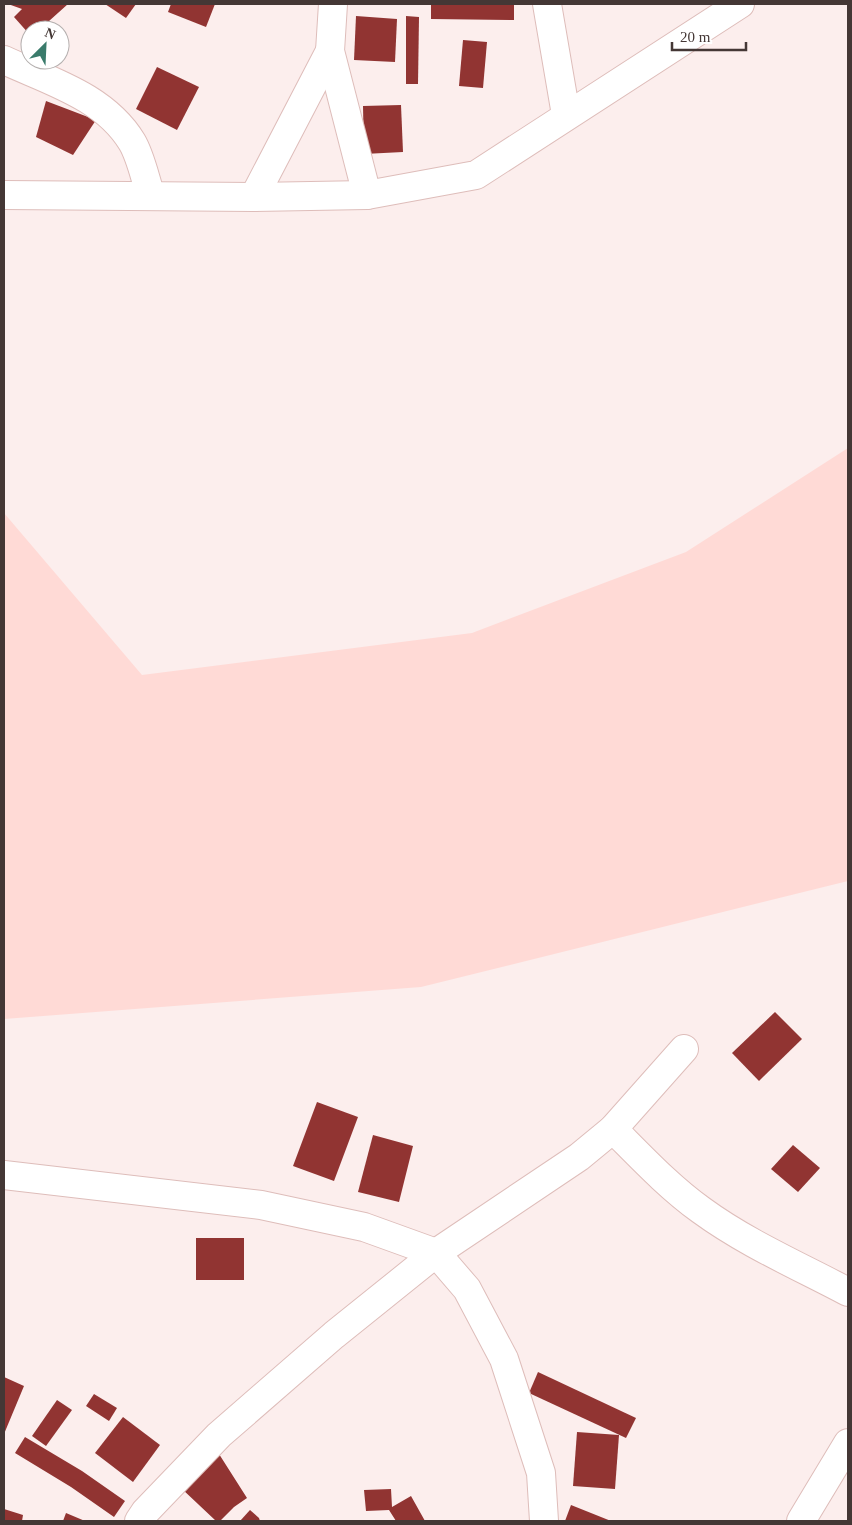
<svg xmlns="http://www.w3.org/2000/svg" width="852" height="1525" viewBox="0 0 852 1525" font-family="'Times New Roman',serif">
  <rect width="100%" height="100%" fill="#fceeed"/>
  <polygon fill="#ffdad6" points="848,448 848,881 421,987 4,1019 4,513 142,675 472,633 686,552"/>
  <g fill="#913432">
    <polygon points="8,4 68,4 39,30 30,30 30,35 14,17 22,9"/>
    <polygon points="105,4 136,4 126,18"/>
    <polygon points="171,4 215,4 206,27 168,12"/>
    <polygon points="431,4 514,4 514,20 431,19"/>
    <polygon points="356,16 397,19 395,62 354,60"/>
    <polygon points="406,16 419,17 418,84 406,84"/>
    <polygon points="463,40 487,42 483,88 459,86"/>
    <polygon points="157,67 199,87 177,130 136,109"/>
    <polygon points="46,101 96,120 73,155 36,137"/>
    <polygon points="401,105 403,152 364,154 363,106"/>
    <polygon points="775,1012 802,1039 759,1081 732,1053"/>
    <polygon points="317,1102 358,1117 334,1181 293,1166"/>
    <polygon points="373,1135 413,1146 399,1202 358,1192"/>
    <polygon points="793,1145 820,1168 798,1192 771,1169"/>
    <rect x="196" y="1238" width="48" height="42"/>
    <polygon points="538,1372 636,1418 626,1438 529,1393"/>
    <polygon points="4,1377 24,1386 4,1434"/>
    <polygon points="94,1394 117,1408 109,1421 86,1406"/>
    <polygon points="57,1400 72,1410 46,1446 32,1436"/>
    <polygon points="123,1417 160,1445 133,1482 95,1453"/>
    <polygon points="577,1432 619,1435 615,1489 573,1486"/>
    <polygon points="25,1437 82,1471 125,1501 114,1517 71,1487 15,1453"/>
    <polygon points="219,1454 247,1498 234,1507 220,1521 216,1521 181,1488"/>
    <polygon points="391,1489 392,1507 411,1496 425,1521 396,1521 389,1510 366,1511 364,1490"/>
    <polygon points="571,1505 611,1521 565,1521"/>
    <polygon points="4,1509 23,1515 22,1521 4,1521"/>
    <polygon points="250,1510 259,1518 260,1521 240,1521"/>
    <polygon points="66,1513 85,1521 63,1521"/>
  </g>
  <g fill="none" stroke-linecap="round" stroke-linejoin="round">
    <g stroke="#debdba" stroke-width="30">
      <g id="minor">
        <polyline points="333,4 330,51 367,195"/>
        <polyline points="547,4 566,115"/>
        <path d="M4,60C49,81 104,96 132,142C141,157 145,179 151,196"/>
        <polyline points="4,195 254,197 367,195 476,175 740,4"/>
        <polyline points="254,197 330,51"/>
        <path d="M613,1129C641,1157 669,1187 701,1210C746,1243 799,1266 848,1292"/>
        <polyline points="4,1175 261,1205 364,1227 436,1253 467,1289 504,1359 541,1473 544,1521"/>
        <polyline points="139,1521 145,1512 219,1435 334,1335 436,1253 579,1157 613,1129 684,1049"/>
        <polyline points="801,1521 848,1443"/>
      </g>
    </g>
    <use href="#minor" stroke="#fff" stroke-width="28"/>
  </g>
  <rect width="852" height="1525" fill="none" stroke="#443735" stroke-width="10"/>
  <g transform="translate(45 45) rotate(24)"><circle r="24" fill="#ffffff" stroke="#b4afae"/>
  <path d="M0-4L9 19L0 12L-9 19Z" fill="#3a7b6b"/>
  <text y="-8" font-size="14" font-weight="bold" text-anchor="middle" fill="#443735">N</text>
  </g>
  <path d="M672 42v8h74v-8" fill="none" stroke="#443735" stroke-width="2.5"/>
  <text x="680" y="42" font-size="15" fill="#443735" stroke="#ffffff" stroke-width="4" paint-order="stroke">20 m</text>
</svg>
